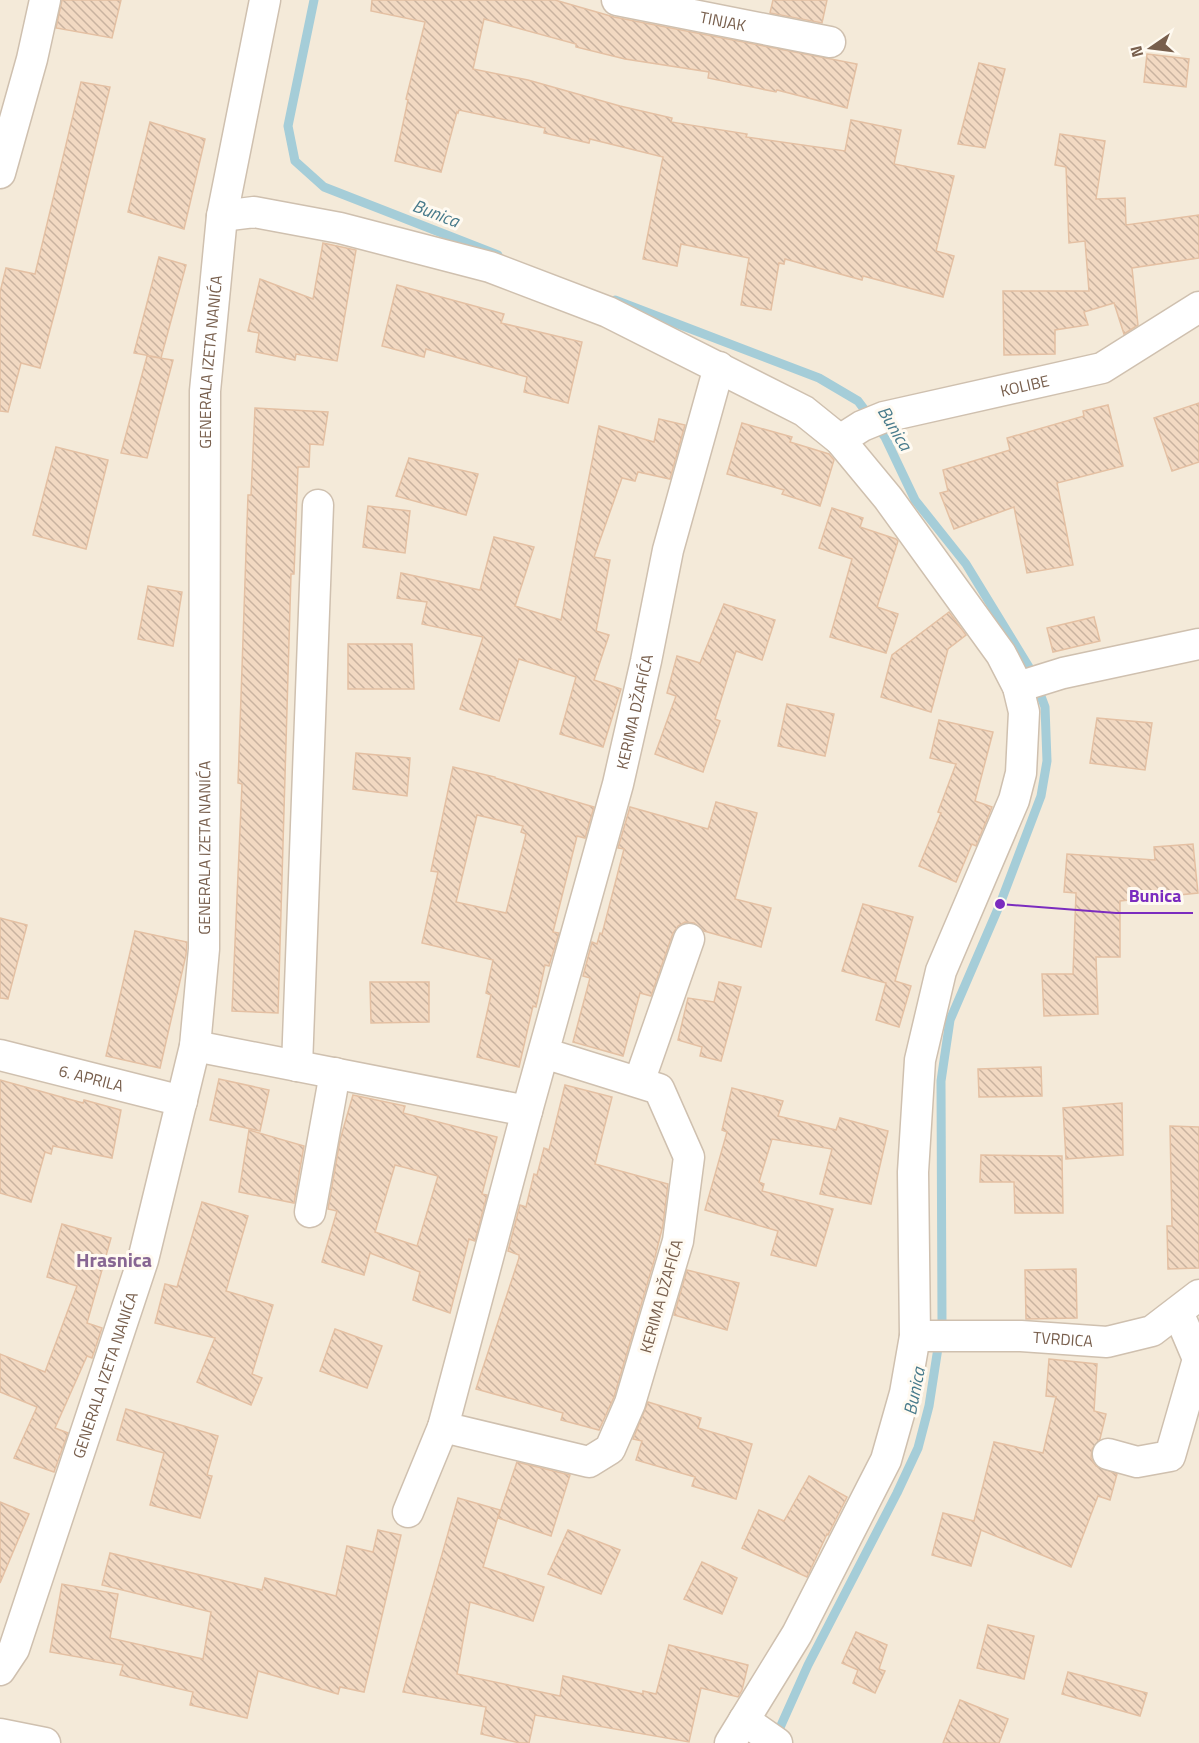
<svg xmlns="http://www.w3.org/2000/svg" width="1199" height="1743" viewBox="0 0 1199 1743" font-family="'Titillium Web',sans-serif">
  <defs>
    <pattern id="building-back-hatch" width="6" height="6" patternUnits="userSpaceOnUse" patternTransform="scale(1.5)"><rect width="6" height="6" fill="#f2d9c2"/><path d="M-1 5l2 2M0 0l6 6M5-1l2 2" fill="none" stroke="#c9b3a0"/></pattern>
  </defs>
  <rect width="100%" height="100%" fill="#fcf7eb"/>
  <rect fill="#f4ead9" x="0" y="0" width="1199" height="1743"/>
  <g fill="none" stroke-linecap="round" stroke-linejoin="round">
    <g stroke="#a5cdd8" stroke-width="9">
      <polyline points="314,0 288,126 295,161 324,187 498,255"/>
      <polyline points="615,300 819,378 858,401 885,437 915,500 966,564 1032,672 1045,707 1047,761 1041,796 1000,904 950,1020 941,1081 942,1322 929,1406 918,1448 897,1493 808,1665 778,1732"/>
    </g>
  </g>
  <g fill="url(#building-back-hatch)" stroke="#e4c0a3" stroke-width="1.5" fill-rule="evenodd">
    <polygon points="62,0 121,0 112,38 56,28"/>
    <polygon points="372,0 555,0 614,17 857,64 847,108 777,90 776,92 708,78 709,72 625,59 576,47 576,44 484,19 473,69 528,80 620,106 672,118 671,122 747,134 746,137 845,151 851,120 901,130 894,164 954,176 936,251 954,256 943,297 863,276 862,280 785,259 784,264 779,263 771,310 741,305 749,258 681,244 677,266 643,259 663,157 590,139 589,143 544,133 545,128 459,110 458,113 457,112 441,172 395,161 408,100 406,99 425,22 371,11"/>
    <polygon points="773,0 827,0 822,23 770,13"/>
    <polygon points="1147,54 1189,59 1186,87 1144,82"/>
    <polygon points="979,63 1005,69 985,148 958,144"/>
    <polygon points="81,82 110,87 61,289 40,368 21,363 8,412 0,411 0,292 6,268 35,274"/>
    <polygon points="150,122 205,139 184,229 128,212"/>
    <polygon points="1060,134 1105,141 1096,199 1125,198 1126,225 1199,215 1199,258 1132,268 1138,325 1124,334 1114,303 1084,312 1088,325 1055,330 1055,354 1004,355 1003,291 1089,291 1085,241 1069,243 1066,167 1055,165"/>
    <polygon points="323,243 356,250 337,361 296,354 295,360 256,352 259,333 248,331 260,279 313,299"/>
    <polygon points="159,257 186,265 161,358 134,353"/>
    <polygon points="397,285 504,314 501,323 582,342 568,403 524,392 527,377 426,349 424,357 382,346"/>
    <polygon points="147,356 173,360 147,458 121,453"/>
    <polygon points="1199,403 1199,462 1172,471 1154,418"/>
    <polygon points="1108,405 1123,466 1057,483 1073,565 1027,573 1014,507 954,529 940,493 948,491 943,470 1010,450 1007,438 1084,416 1083,411"/>
    <polygon points="255,408 328,412 323,445 310,444 309,467 298,467 294,574 291,574 278,1013 232,1011 242,784 238,783 248,495 251,495"/>
    <polygon points="659,419 685,425 670,479 638,472 635,481 622,478 594,557 610,560 596,631 609,635 594,680 621,689 603,747 560,734 576,677 519,659 499,721 460,709 483,637 422,624 427,602 397,598 401,573 480,590 494,537 534,547 515,606 561,620 599,426 654,442"/>
    <polygon points="742,423 792,437 790,442 829,454 834,460 820,506 782,494 784,490 727,474"/>
    <polygon points="56,447 108,460 86,549 33,535"/>
    <polygon points="409,458 478,474 466,515 396,496"/>
    <polygon points="368,506 410,511 405,553 363,547"/>
    <polygon points="832,508 863,518 860,527 896,539 898,541 877,607 898,614 886,653 830,637 852,559 819,548"/>
    <polygon points="148,586 182,592 173,646 138,639"/>
    <polygon points="724,604 775,620 762,660 736,651 715,719 720,721 703,772 655,754 676,696 667,693 677,656 700,663"/>
    <polygon points="949,612 966,635 948,649 931,712 881,697 892,655"/>
    <polygon points="1094,617 1100,641 1053,652 1047,628"/>
    <polygon points="348,644 412,644 414,689 348,689"/>
    <polygon points="787,704 834,714 825,756 778,746"/>
    <polygon points="1097,718 1152,723 1145,770 1090,763"/>
    <polygon points="939,720 993,732 975,801 992,807 976,846 972,844 956,882 919,866 941,813 938,812 956,764 930,758"/>
    <polygon points="356,753 410,758 407,796 353,789"/>
    <path d="M453,767L495,777V778L594,807L585,838L577,836L553,932L559,933L549,966L545,965L536,1007L533,1006L519,1067L477,1057L491,995L486,993L493,960L422,943L438,872L431,871ZM477,815L523,826L521,832L526,834L506,913L456,902Z"/>
    <polygon points="716,802 757,813 735,899 771,908 761,947 704,931 694,923 685,922 678,926 673,933 651,996 640,993 623,1056 573,1042 590,978 583,976 592,942 597,944 600,933 602,934 624,849 618,848 630,807 708,829"/>
    <polygon points="1193,844 1198,893 1120,901 1120,957 1096,957 1098,1014 1044,1016 1042,974 1073,974 1076,893 1064,892 1067,854 1155,860 1154,847"/>
    <polygon points="863,904 913,917 895,981 911,986 899,1027 876,1020 886,983 842,971"/>
    <polygon points="0,918 27,925 8,999 0,998"/>
    <polygon points="135,931 187,942 186,955 160,1068 106,1056"/>
    <polygon points="370,982 429,982 429,1022 371,1023"/>
    <polygon points="719,982 741,987 721,1061 700,1056 702,1047 678,1040 688,998 714,1002"/>
    <polygon points="1041,1067 1042,1096 979,1097 978,1069"/>
    <polygon points="219,1079 269,1090 260,1131 210,1120"/>
    <polygon points="0,1080 83,1103 84,1100 121,1110 112,1158 53,1146 51,1154 45,1152 31,1202 0,1193"/>
    <polygon points="565,1085 612,1097 595,1164 668,1184 663,1225 654,1261 614,1397 599,1430 561,1420 563,1413 476,1389 519,1258 519,1255 508,1251 520,1205 526,1207 534,1174 537,1175 544,1148 549,1150"/>
    <polygon points="732,1088 783,1101 778,1116 836,1130 840,1118 888,1131 871,1204 820,1194 832,1149 772,1139 759,1182 764,1184 762,1191 833,1209 816,1266 771,1255 778,1231 705,1210 727,1132 722,1130"/>
    <path d="M353,1095L405,1106L403,1113L497,1137L482,1194L487,1195L475,1241L469,1239L450,1313L413,1300L420,1272L370,1253L364,1275L322,1262L337,1211L328,1209L340,1140ZM395,1165L438,1176L417,1246L375,1232Z"/>
    <polygon points="1122,1103 1123,1155 1066,1159 1063,1108"/>
    <polygon points="1170,1126 1199,1127 1199,1268 1168,1269 1167,1226 1172,1226"/>
    <polygon points="249,1130 304,1146 294,1203 239,1192"/>
    <polygon points="981,1155 1062,1156 1063,1213 1015,1213 1014,1182 980,1182"/>
    <polygon points="202,1202 248,1216 226,1291 273,1305 252,1374 262,1378 251,1405 197,1382 215,1338 155,1323 165,1284 177,1287"/>
    <polygon points="62,1224 111,1238 87,1323 102,1328 92,1358 87,1356 55,1428 68,1433 54,1472 14,1458 37,1407 0,1392 0,1354 45,1372 77,1286 47,1277"/>
    <polygon points="1076,1269 1077,1318 1026,1319 1025,1270"/>
    <polygon points="687,1270 739,1283 727,1330 674,1315"/>
    <polygon points="335,1329 382,1346 367,1388 320,1371"/>
    <polygon points="1049,1359 1097,1364 1094,1411 1106,1414 1100,1439 1092,1449 1091,1458 1096,1466 1117,1474 1110,1500 1098,1496 1071,1567 981,1530 971,1566 932,1555 943,1513 974,1521 994,1442 1043,1453 1056,1397 1046,1396"/>
    <polygon points="648,1402 701,1418 698,1428 752,1444 736,1499 692,1486 695,1477 636,1460 642,1441 633,1439"/>
    <polygon points="126,1409 218,1436 207,1475 212,1476 200,1518 150,1505 164,1453 117,1440"/>
    <polygon points="517,1462 570,1475 551,1536 498,1518"/>
    <polygon points="809,1476 847,1497 828,1535 827,1534 807,1577 742,1548 759,1510 784,1521"/>
    <polygon points="458,1498 500,1510 483,1567 544,1587 533,1621 470,1602 457,1674 560,1696 563,1676 643,1694 643,1691 656,1694 669,1645 748,1665 742,1690 738,1697 701,1688 689,1742 535,1715 529,1743 520,1743 481,1734 486,1707 403,1692"/>
    <polygon points="0,1502 29,1514 0,1583"/>
    <polygon points="378,1530 401,1535 364,1692 340,1687 338,1694 258,1671 247,1718 190,1705 193,1692 120,1675 123,1665 50,1652 62,1584 118,1594 110,1638 203,1659 211,1612 102,1585 110,1553 262,1590 265,1578 336,1596 347,1546 373,1552"/>
    <polygon points="568,1530 620,1550 601,1594 548,1574"/>
    <polygon points="702,1562 737,1578 722,1614 684,1599"/>
    <polygon points="988,1625 1034,1636 1024,1679 977,1668"/>
    <polygon points="856,1632 887,1645 879,1669 885,1671 875,1693 853,1683 858,1670 842,1663"/>
    <polygon points="1068,1672 1147,1693 1140,1716 1062,1694"/>
    <polygon points="960,1700 1008,1719 999,1743 943,1743"/>
  </g>
  <g fill="none" stroke-linecap="round" stroke-linejoin="round">
    <g stroke="#cfc0af" stroke-width="33">
      <g id="street">
        <path id="s1" d="M617,0L830,42"/>
        <polyline points="0,173 32,59 45,0"/>
        <polyline points="222,216 254,212 340,228 490,267 608,312 804,411 840,440 888,498 1001,654 1018,687 1024,712 1021,773 1014,800 941,971 920,1060 913,1172 915,1336 905,1393 886,1460 797,1634 730,1743"/>
        <path id="s2" d="M840,440L862,426L884,417L1102,368L1199,307"/>
        <polyline points="1018,687 1063,673 1199,644"/>
        <polyline points="195,1046 527,1111"/>
        <path id="s3" d="M544,1053L659,1089L689,1157L678,1241L630,1403L610,1449L589,1462L443,1427L527,1111L618,784L646,661L668,550L719,367"/>
        <path id="s4" d="M0,1055L182,1101"/>
        <polyline points="297,1066 318,505"/>
        <polyline points="639,1082 689,939"/>
        <polyline points="310,1212 335,1073"/>
        <path id="s5" d="M915,1336H1021L1107,1342L1152,1331L1199,1295"/>
        <polyline points="1108,1454 1137,1462 1170,1456 1198,1359 1178,1312"/>
        <polyline points="408,1512 443,1427"/>
        <path id="s6" d="M0,1670L14,1649L143,1260L195,1046L204,949L205,391L222,216L265,0"/>
        <polyline points="744,1720 777,1743"/>
        <polyline points="0,1734 45,1743"/>
      </g>
    </g>
    <use href="#street" stroke="#fff" stroke-width="30"/>
  </g>
  <g text-anchor="middle" dominant-baseline="central" stroke-width="6" stroke-linejoin="round" paint-order="stroke">
    <g font-size="16" fill="#785f4d" stroke="#fffaf1">
      <text stroke="none"><textPath href="#s1" startOffset="108">TINJAK</textPath></text>
      <text stroke="none"><textPath href="#s6" startOffset="1340">GENERALA IZETA NANIĆA</textPath></text>
      <text stroke="none"><textPath href="#s2" startOffset="194">KOLIBE</textPath></text>
      <text stroke="none"><textPath href="#s3" startOffset="1414">KERIMA DŽAFIĆA</textPath></text>
      <text stroke="none"><textPath href="#s6" startOffset="854">GENERALA IZETA NANIĆA</textPath></text>
      <text stroke="none"><textPath href="#s4" startOffset="94">6. APRILA</textPath></text>
      <text transform="translate(661 1296) rotate(-74)">KERIMA DŽAFIĆA</text>
      <text stroke="none"><textPath href="#s5" startOffset="148">TVRDICA</textPath></text>
      <text stroke="none"><textPath href="#s6" startOffset="314">GENERALA IZETA NANIĆA</textPath></text>
    </g>
    <g font-size="18" font-style="italic" fill="#477a8b" stroke="#fffaf1">
      <text transform="translate(436 213) rotate(21)">Bunica</text>
      <text transform="translate(895 428) rotate(59)">Bunica</text>
      <text transform="translate(914 1391) rotate(-79)">Bunica</text>
    </g>
    <g font-size="20" font-weight="bold" fill="#876693" stroke="#fffaf1">
      <text x="114" y="1259">Hrasnica</text>
    </g>
  </g>
  <path fill="none" stroke="#7b2cbf" stroke-width="2" d="M1000 904L1116 913H1193"/>
  <circle fill="#7b2cbf" stroke="#fffaf1" stroke-width="2" cx="1000" cy="904" r="6"/>
  <g font-size="18" text-anchor="middle" font-weight="bold" fill="#7b2cbf" stroke="#fffaf1" stroke-width="6" stroke-linejoin="round" paint-order="stroke">
    <text x="1155" y="902">Bunica</text>
  </g>
  <g transform="translate(1151 48) rotate(256)" stroke="#fffaf1" stroke-width="4.5" paint-order="stroke">
  <path d="M0-4.5L10 22L0 15L-10 22Z" fill="#785f4d"/>
  <text y="-9" font-size="16" font-weight="bold" text-anchor="middle" fill="#785f4d">N</text>
  </g>
</svg>
